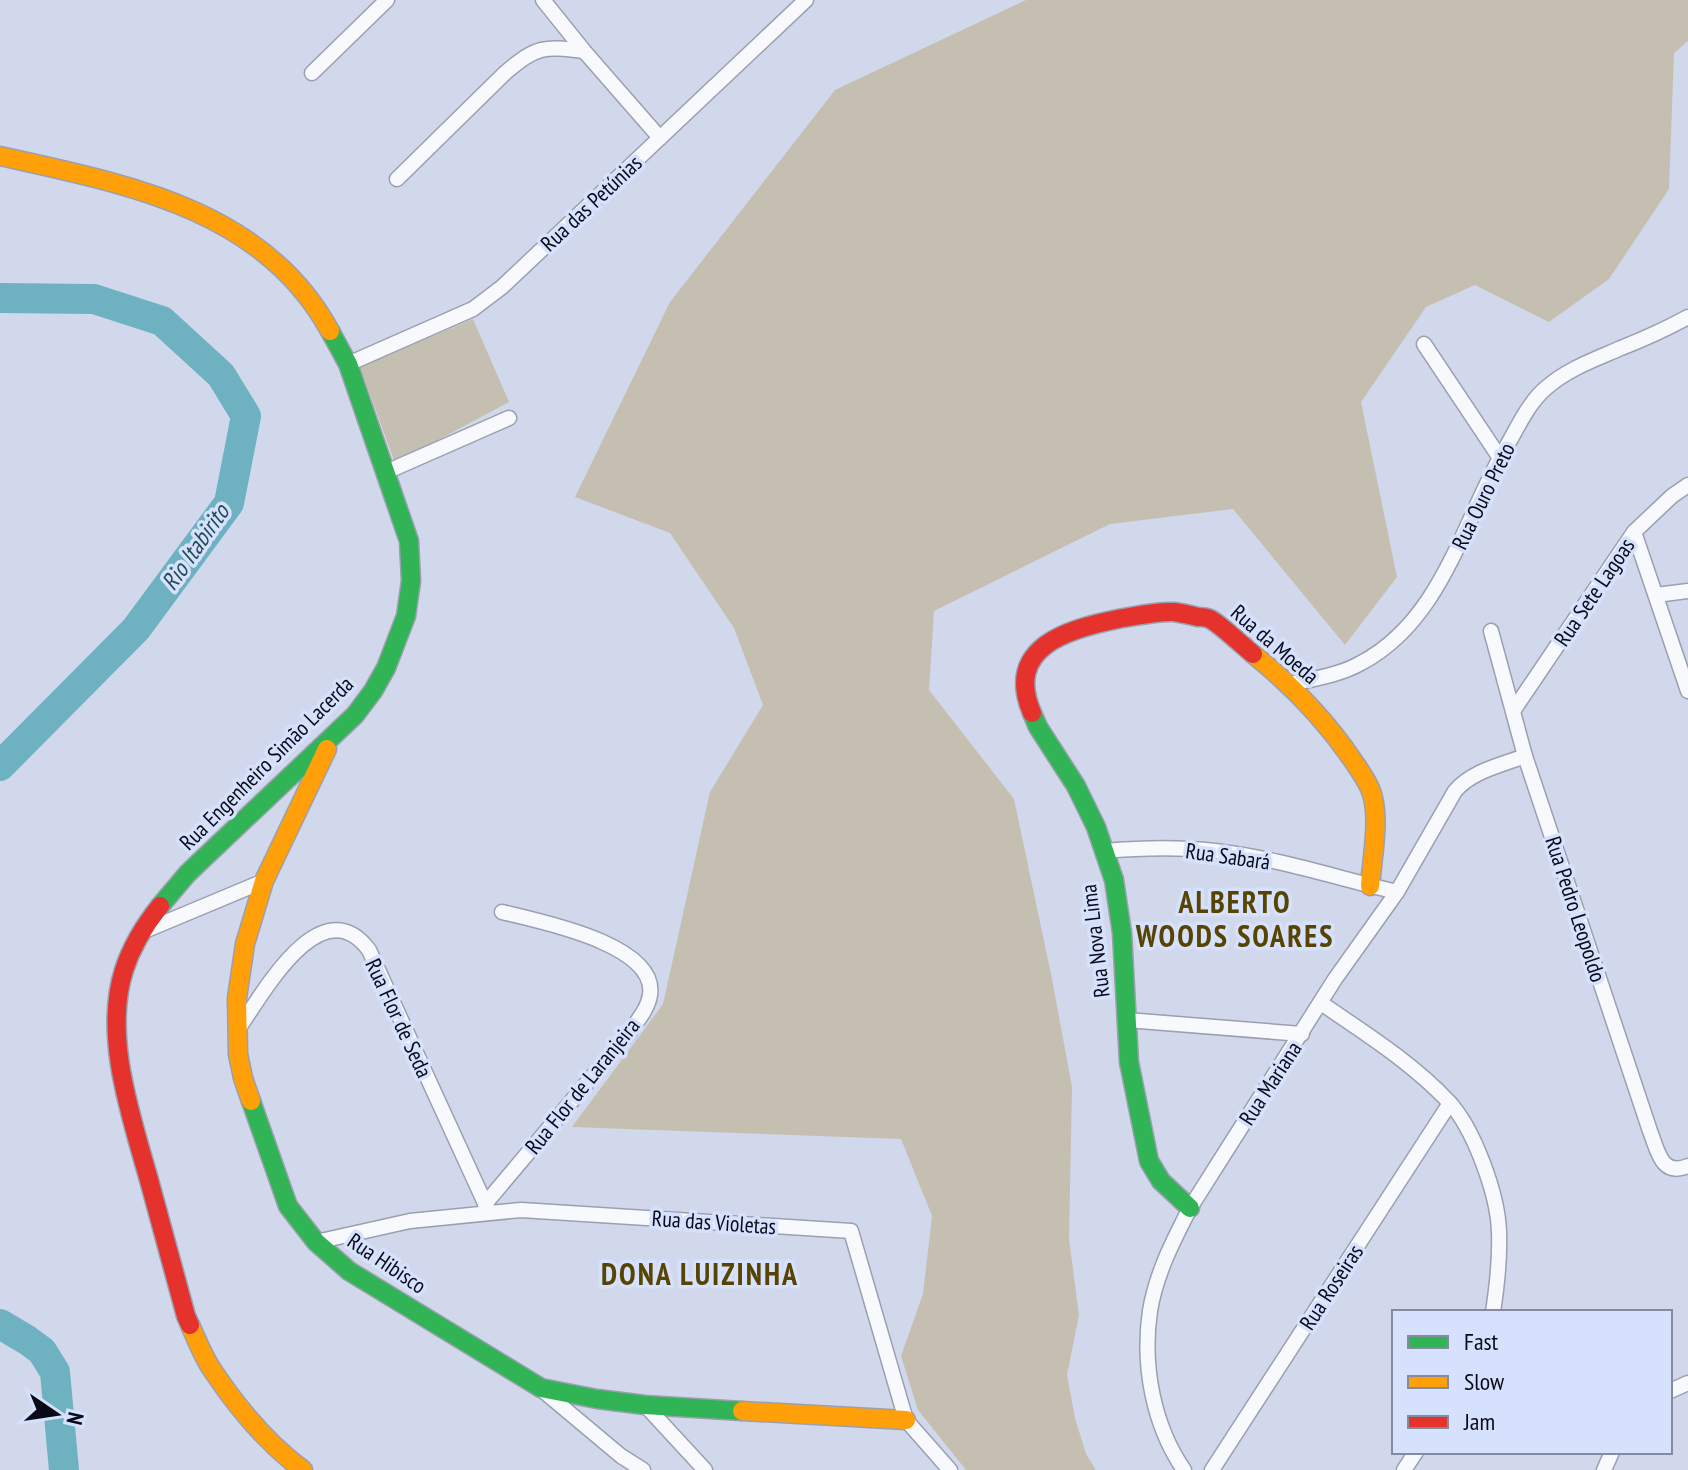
<svg xmlns="http://www.w3.org/2000/svg" width="1688" height="1470" viewBox="0 0 1688 1470" font-family="'PT Sans Narrow',sans-serif">
  <rect width="100%" height="100%" fill="#d1d8ec"/>
  <g fill="#c5bfb1">
    <polygon points="1026,0 1688,0 1688,41 1674,53 1669,189 1609,279 1549,322 1475,285 1426,307 1361,402 1397,577 1345,645 1233,509 1110,524 934,611 929,690 1014,799 1052,979 1072,1087 1069,1239 1079,1315 1067,1375 1075,1418 1086,1454 1096,1470 966,1470 918,1410 901,1356 923,1294 932,1216 901,1139 572,1127 663,1004 710,792 763,705 734,628 670,533 575,497 670,302 835,90"/>
    <polygon points="473,319 509,402 395,463 360,367"/>
  </g>
  <g fill="none" stroke-linecap="round" stroke-linejoin="round">
    <g stroke="#6eb2c2" stroke-width="30">
      <polyline points="0,298 94,299 162,321 221,375 246,416 229,503 136,629 0,766"/>
      <polyline points="0,1324 27,1340 42,1351 55,1372 64,1470"/>
    </g>
    <g stroke="#9ba0af" stroke-width="17">
      <g id="street">
        <polyline points="543,0 584,51 660,138"/>
        <polyline points="312,73 387,0"/>
        <path d="M397,179L505,73C537,46 543,46 584,51"/>
        <polyline points="1424,344 1500,458"/>
        <polyline points="348,364 473,309 502,287 806,0"/>
        <polyline points="386,472 509,418"/>
        <polyline points="1634,532 1688,691"/>
        <polyline points="1656,595 1688,591"/>
        <path d="M1491,631L1525,756L1650,1131C1658,1151 1661,1177 1688,1166"/>
        <path d="M1290,684C1313,679 1340,675 1361,663C1442,620 1462,523 1505,449C1517,429 1528,403 1546,388C1567,369 1596,359 1621,348C1644,339 1666,329 1688,317"/>
        <polyline points="1513,711 1634,532 1672,496 1688,485"/>
        <path d="M1104,851C1140,848 1179,847 1215,851C1277,858 1337,878 1397,892"/>
        <polyline points="142,932 264,881"/>
        <path d="M1321,1003C1366,1034 1411,1062 1448,1101C1474,1128 1498,1195 1499,1232C1500,1259 1497,1286 1493,1312"/>
        <polyline points="1127,1020 1302,1034"/>
        <path d="M237,1031C262,995 321,886 369,950L489,1212"/>
        <path d="M485,1204L629,1033C637,1021 648,1009 650,995C658,944 538,921 502,912"/>
        <polyline points="316,1242 410,1221 521,1210 851,1231 906,1420 950,1470"/>
        <polyline points="541,1389 621,1456 643,1470"/>
        <polyline points="1670,1391 1688,1383"/>
        <polyline points="645,1405 705,1470"/>
        <path d="M1184,1470C1153,1425 1142,1365 1150,1311C1156,1274 1173,1241 1190,1208L1335,979L1397,892L1455,791C1472,771 1501,765 1525,756"/>
        <polyline points="1212,1470 1450,1103"/>
        <polyline points="1404,1470 1416,1452"/>
        <polyline points="1604,1470 1612,1452"/>
      </g>
    </g>
    <g stroke="#9ba0af" stroke-width="21">
      <g id="fast">
        <polyline points="1032,713 1038,727 1076,786 1096,827 1114,880 1122,933 1129,1062 1149,1161 1161,1181 1190,1208"/>
        <polyline points="160,906 188,873 355,715 373,691 386,668 406,616 411,581 409,541 348,364 330,331"/>
        <polyline points="251,1101 288,1206 316,1242 349,1271 541,1388 597,1399 645,1405 742,1411"/>
      </g>
    </g>
    <g stroke="#9ba0af" stroke-width="21">
      <g id="slow">
        <path d="M0,156C125,184 263,208 330,331"/>
        <path d="M1253,654C1293,686 1325,719 1354,762C1360,771 1369,783 1372,794C1380,820 1372,859 1370,886"/>
        <polyline points="251,1101 243,1078 238,1054 237,998 245,944 264,881 327,749"/>
        <path d="M190,1325C197,1340 203,1357 213,1371C237,1407 268,1444 303,1470"/>
        <polyline points="742,1411 906,1420"/>
      </g>
    </g>
    <g stroke="#9ba0af" stroke-width="21">
      <g id="jam">
        <path d="M1032,713C1004,647 1068,629 1118,619C1136,616 1156,611 1174,612C1182,613 1190,615 1198,617C1202,617 1206,617 1210,619C1220,624 1243,646 1253,654"/>
        <path d="M160,906C144,926 132,945 124,970C103,1036 131,1116 149,1180C161,1225 174,1271 186,1316L190,1325"/>
      </g>
    </g>
    <use href="#street" stroke="#f8f9fc" stroke-width="14"/>
    <use href="#fast" stroke="#30b455" stroke-width="18"/>
    <use href="#slow" stroke="#ff9f0a" stroke-width="18"/>
    <use href="#jam" stroke="#e5322d" stroke-width="18"/>
  </g>
  <g text-anchor="middle" dominant-baseline="central" stroke-width="7" stroke-linejoin="round" paint-order="stroke">
    <g font-size="22" fill="#080b17" stroke="#d6e1fd">
      <text transform="translate(591 203) rotate(-43)">Rua das Petúnias</text>
      <text transform="translate(1483 496) rotate(-64)">Rua Ouro Preto</text>
      <text transform="translate(1594 592) rotate(-56)">Rua Sete Lagoas</text>
      <text transform="translate(1275 644) rotate(41)">Rua da Moeda</text>
      <text transform="translate(266 763) rotate(-45)">Rua Engenheiro Simão Lacerda</text>
      <text transform="translate(1228 856) rotate(8)">Rua Sabará</text>
      <text transform="translate(1576 909) rotate(72)">Rua Pedro Leopoldo</text>
      <text transform="translate(1095 941) rotate(-97)">Rua Nova Lima</text>
      <text transform="translate(399 1018) rotate(65)">Rua Flor de Seda</text>
      <text transform="translate(1270 1083) rotate(-57)">Rua Mariana</text>
      <text transform="translate(582 1086) rotate(-51)">Rua Flor de Laranjeira</text>
      <text transform="translate(714 1222) rotate(4)">Rua das Violetas</text>
      <text transform="translate(387 1263) rotate(34)">Rua Hibisco</text>
      <text transform="translate(1331 1287) rotate(-57)">Rua Roseiras</text>
    </g>
    <g font-size="24" font-style="italic" fill="#234d54" stroke="#d6e1fd">
      <text transform="translate(195 547) rotate(-55)">Rio Itabirito</text>
    </g>
    <g font-size="30" font-weight="bold" letter-spacing="2" fill="#584402" stroke="#d6e1fd">
      <text x="1235" y="901">ALBERTO<tspan x="1235" dy="34">WOODS SOARES</tspan></text>
      <text x="700" y="1273">DONA LUIZINHA</text>
    </g>
  </g>
  <rect x="1392" y="1310" width="280" height="144" fill="#d6e1fd" stroke="#848ba1" stroke-width="2"/>
  <rect x="1408" y="1336" width="40" height="12" fill="#30b455" stroke="#848ba1" stroke-width="2"/>
  <text x="1464" y="1350" font-size="24" fill="#080b17">Fast</text>
  <rect x="1408" y="1376" width="40" height="12" fill="#ff9f0a" stroke="#848ba1" stroke-width="2"/>
  <text x="1464" y="1390" font-size="24" fill="#080b17">Slow</text>
  <rect x="1408" y="1416" width="40" height="12" fill="#e5322d" stroke="#848ba1" stroke-width="2"/>
  <text x="1464" y="1430" font-size="24" fill="#080b17">Jam</text>
  <g transform="translate(56 1414) rotate(103)" stroke="#d6e1fd" stroke-width="6" paint-order="stroke">
  <path d="M0-6L14 30L0 20L-14 30Z" fill="#080b17"/>
  <text y="-12" font-size="22" font-weight="bold" text-anchor="middle" fill="#080b17">N</text>
  </g>
</svg>
